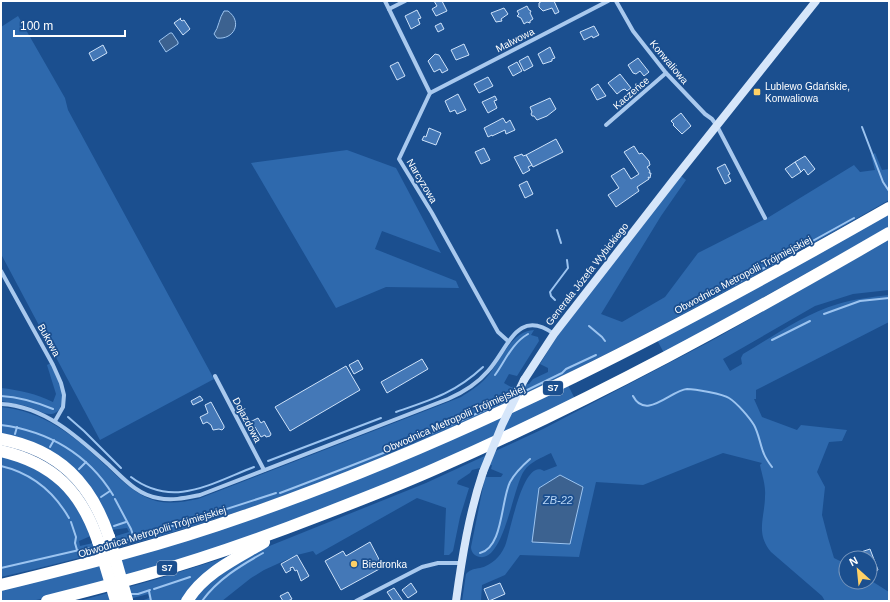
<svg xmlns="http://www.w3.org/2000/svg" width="890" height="602" viewBox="0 0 890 602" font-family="Arial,sans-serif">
  <rect width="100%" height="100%" fill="#1b4f8f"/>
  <g fill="#2e69ad">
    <polygon points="18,16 65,98 68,110 214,379 100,440 1,254 1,27"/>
    <polygon points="347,150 396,168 441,253 382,231 375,249 456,281 459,288 386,287 336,308 251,163"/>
    <path d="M875,153L882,170L889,169V200C699,309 505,413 300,490C203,526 101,554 1,577V455L14,457L62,485L93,535L79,541L80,546L93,543L96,552L118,546L116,536L129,532L127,528L111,530L82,479L1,435V407C43,411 75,436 104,464C119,478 135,495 156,501C171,504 184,502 198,499L461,397C470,391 479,386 486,378C500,363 510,331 534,330L531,335L538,337L539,341L517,376L509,374L504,383L511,387L529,384L533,379L548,372V368L540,364L562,328L681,176L686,180L661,216L601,314L622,322L665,297L698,253L769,217L854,165L860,172L875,170L871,155Z"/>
    <polygon points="889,213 889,227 664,353 657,340"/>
    <path d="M889,240V290L853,294L815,306L723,359L730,371L742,364L741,358L743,354C774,336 804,314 838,304C854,299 872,297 889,295V322L756,390V399H754L762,417L797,430L801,425L847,430L842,441L829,442L817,472L825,487L822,515L828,538L834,558L846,564V582H870V580L889,592V601H825L822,596L771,552C755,533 765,517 765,496C766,486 762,475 760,465L762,463L723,453L643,485L596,482L579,557L520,555L505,575L482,585L481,601H462L466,574C471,569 474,569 480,568C492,565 500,557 505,546C510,534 523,457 544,471L557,466L551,453C541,458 530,462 524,471C513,487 504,561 480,557C474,556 471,552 471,547L485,477H501L503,474L491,469L492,465L472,470L470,473L458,481L457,484L469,488L460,517L453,551L449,555H444L446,508L417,498L316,555L313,551L297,555L264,570L251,578L222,601H192L217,575L257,551L426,483L543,429L711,341Z"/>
    <path d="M51,363C57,377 67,393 60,408C58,412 54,414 50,414C43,414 36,409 29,407C20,404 10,403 1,401V388C19,390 37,394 53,402L56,394L47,365Z"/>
    <polygon points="568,385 575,399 427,469 236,542 82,589 32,601 1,601 1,590 155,550"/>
    <polygon points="227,557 183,601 141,601 149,598 148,594 122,601 79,601 154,580"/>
  </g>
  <g fill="#3c6290" stroke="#9cc4f0">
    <path d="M224,11H228C243,22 234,40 217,38L214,34C219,27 219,18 224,11Z"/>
    <polygon points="170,33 172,33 178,42 178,44 166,52 159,41"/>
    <polygon points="560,475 583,487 570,544 532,542 539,488"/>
  </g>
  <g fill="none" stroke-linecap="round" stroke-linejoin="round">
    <g stroke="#9cc4f0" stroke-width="2">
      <polyline points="862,127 883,182 889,191"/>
      <polyline points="557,230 561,243"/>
      <polyline points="735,284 854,218"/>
      <polyline points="555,300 551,296 550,292 568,268 567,260"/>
      <polyline points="824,314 860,301 889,298"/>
      <polyline points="589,326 602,337 605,341"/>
      <polyline points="772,340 810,321"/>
      <path d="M495,375C505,361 512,343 528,334"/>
      <polyline points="521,393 562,373 566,369 596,355"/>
      <path d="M1,396C19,397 36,402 53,409"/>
      <path d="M633,396C646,421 671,390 687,389C695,389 723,394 729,398C737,403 749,417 754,425C759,434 760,445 764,454C766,459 769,463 772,467"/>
      <path d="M396,412C431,400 455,393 483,367"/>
      <polyline points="68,417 84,431 121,468"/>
      <path d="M1,425C48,431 88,454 113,495"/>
      <polyline points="15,434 17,427"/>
      <polyline points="50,447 54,440"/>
      <polyline points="268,461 381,418"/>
      <path d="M1,466C31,473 54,492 69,518"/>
      <polyline points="79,469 86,462"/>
      <path d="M131,477C173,509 212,483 254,467"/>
      <path d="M280,493C359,463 437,433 513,397"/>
      <polyline points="101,497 110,491"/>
      <polyline points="115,499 131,529 134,538"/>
      <polyline points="71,522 76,537 75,543 77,550"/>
      <polyline points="114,526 126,522"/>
      <polyline points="139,536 205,516 208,513 211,514 276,493"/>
      <polyline points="115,543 134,538"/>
      <path d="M480,553C503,548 501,500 510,482C515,473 522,466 530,459"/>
      <polyline points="1,568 88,548 91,549 95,548"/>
      <polyline points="154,589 190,577"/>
      <polyline points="149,591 151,601"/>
      <polyline points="130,594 138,594 150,590"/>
      <path d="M202,601C218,579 240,566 263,553"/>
    </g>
  </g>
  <g fill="#4478b7" stroke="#cfe3fa">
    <polygon points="434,1 442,1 447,11 436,16 432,9 437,6"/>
    <polygon points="542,1 554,1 559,12 555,14 552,8 543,11 539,7 539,3"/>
    <polygon points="527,6 529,10 531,11 530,13 533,19 530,21 530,23 527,22 524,24 521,18 517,16 519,14 517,11"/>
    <polygon points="504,8 508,14 501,19 502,21 496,22 491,13"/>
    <polygon points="417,10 421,18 418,19 420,24 411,29 405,16"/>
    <polygon points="181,18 180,19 182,21 184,20 190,29 183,35 174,23"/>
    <polygon points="441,23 444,29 438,32 435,26"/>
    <polygon points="594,26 599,35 593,38 592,36 584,40 580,32"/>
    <polygon points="464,44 469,55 456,60 451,50"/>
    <polygon points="103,45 107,53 93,61 89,53"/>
    <polygon points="550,47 555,58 552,59 552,61 543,64 538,54"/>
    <polygon points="435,54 439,55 448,70 442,73 440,69 434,72 428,61"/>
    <polygon points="528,56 533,66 524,71 519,61"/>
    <polygon points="638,58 649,72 644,76 640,71 636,74 633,73 628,65"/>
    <polygon points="398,62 405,76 397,80 390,66"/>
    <polygon points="517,62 522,71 513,76 508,67"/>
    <polygon points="620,74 631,88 627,91 625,89 622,90 617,94 608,83"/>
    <polygon points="488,77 493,86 479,93 474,84"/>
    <polygon points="598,84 606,96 597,100 591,89"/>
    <polygon points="458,94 466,110 457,114 455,110 450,112 445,101"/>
    <polygon points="495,96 497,100 494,101 497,108 488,113 482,102"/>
    <polygon points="550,98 556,109 547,116 537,120 534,116 532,116 531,114 532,112 530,107"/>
    <polygon points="681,113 691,126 682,134 673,125 674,124 671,121"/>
    <polygon points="503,118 506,123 510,120 515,130 506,134 505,130 492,136 492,135 488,137 484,128"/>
    <polygon points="429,128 441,133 436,145 422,140 424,136 426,137"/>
    <polygon points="556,139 563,152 533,167 526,155"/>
    <polygon points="634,146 639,154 642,153 649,161 650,165 647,167 650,171 649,173 651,173 650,178 648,177 649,179 637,187 639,191 616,207 608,195 619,188 611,176 624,168 631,179 639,174 624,152"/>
    <polygon points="484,148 490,160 481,164 475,152"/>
    <polygon points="522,154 523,156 526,155 532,165 528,167 530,170 523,174 514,157"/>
    <polygon points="805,156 815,169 808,175 804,169 801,172 795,162"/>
    <polygon points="795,162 801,172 792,178 785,169"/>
    <polygon points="725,164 730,174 728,175 731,181 725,184 717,168"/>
    <polygon points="527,181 533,194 525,198 519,185"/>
    <polygon points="422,359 428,369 387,393 381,382"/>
    <polygon points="358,360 363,369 354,374 349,365"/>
    <polygon points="346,366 360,390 290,431 275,407"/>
    <polygon points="200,396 203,400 193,405 191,401"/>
    <polygon points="211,402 224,426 224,428 222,430 219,429 213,430 211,425 207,422 203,424 200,417 208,413 205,405"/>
    <polygon points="258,418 261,423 264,421 271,434 270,436 266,437 265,435 261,437 255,427 253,428 250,422"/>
    <polygon points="370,542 383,567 341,590 325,561 343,551 346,556"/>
    <polygon points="870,549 878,570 870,573 870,558 863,558 861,552"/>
    <polygon points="297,555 309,576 301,581 297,570 295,571 293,567 290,568 291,570 286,573 281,564"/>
    <polygon points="411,583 417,592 408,598 402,590"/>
    <polygon points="500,583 505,594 489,601 484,589"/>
    <polygon points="394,588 403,601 393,601 387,592"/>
    <polygon points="288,592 292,599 288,601 283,601 280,596"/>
  </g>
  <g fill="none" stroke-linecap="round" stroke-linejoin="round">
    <g stroke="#a9c9ee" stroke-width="4">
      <polyline points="385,1 430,93 399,159 432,213 498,332 508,341"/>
      <polyline points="616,1 633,31 666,73 705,114 712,119 717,126 765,218"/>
      <polyline points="389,9 405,1"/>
      <polyline points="430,93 608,1"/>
      <polyline points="606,125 666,73"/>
      <polyline points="1,271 53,365 61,383 64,395 63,407 55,421"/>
      <polyline points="215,376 264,470"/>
      <path d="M1,404C45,406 79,438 110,466C124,479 138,495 158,498C172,501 185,498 200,495L448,399C464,392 477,384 488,371C508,349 517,307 554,334"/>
      <polyline points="356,601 422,567 438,563 461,563"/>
    </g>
    <g stroke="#d6e6fa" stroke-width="8">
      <polyline points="524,380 554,334 675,178 816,1"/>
      <path d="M456,601C462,557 469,514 483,472"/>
    </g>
    <g stroke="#fff" stroke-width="12">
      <path d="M1,439C59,450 91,483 109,537"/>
      <path d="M1,451C53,463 81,491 98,541"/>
      <path d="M1,585C83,565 165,544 244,516C470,438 682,326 889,208"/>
      <path d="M47,601C79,593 110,585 142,576C202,559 262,538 321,515C360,500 399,485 437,468C593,400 742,318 889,233"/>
      <path d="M187,601C204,573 237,558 264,542"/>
    </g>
    <polyline stroke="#d6e6fa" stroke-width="8" points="483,472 502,425 524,380"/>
    <g stroke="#fff" stroke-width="12">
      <polyline points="109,537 127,600"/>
      <polyline points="98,541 116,601"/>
    </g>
  </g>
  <g fill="#ffd166" stroke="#1b4f8f" stroke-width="1.5">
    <rect x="753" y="88" width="8" height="8" rx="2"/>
    <circle cx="354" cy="564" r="4"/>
  </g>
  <g text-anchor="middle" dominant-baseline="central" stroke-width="3.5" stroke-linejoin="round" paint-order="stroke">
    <g fill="#1b4f8f" stroke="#bbcadd" stroke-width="1">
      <rect x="543" y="381" width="20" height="14" rx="3"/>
      <rect x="157" y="561" width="20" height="14" rx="3"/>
    </g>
    <g font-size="9" font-weight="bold" fill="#fff">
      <text x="553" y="388">S7</text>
      <text x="167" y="568">S7</text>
    </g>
    <g font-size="10" fill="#fff" stroke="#1b4f8f">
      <text transform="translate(515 40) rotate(-27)">Malwowa</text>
      <text transform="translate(669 62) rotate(50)">Konwaliowa</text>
      <text transform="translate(631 93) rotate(-41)">Kaczeńce</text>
      <text transform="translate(422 181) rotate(59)">Narcyzowa</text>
      <text transform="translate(587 274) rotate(-52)">Generała Józefa Wybickiego</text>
      <text transform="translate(743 275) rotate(-28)">Obwodnica Metropolii Trójmiejskiej</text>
      <text transform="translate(49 340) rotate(61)">Bukowa</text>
      <text transform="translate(454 419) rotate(-24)">Obwodnica Metropolii Trójmiejskiej</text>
      <text transform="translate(247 420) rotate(62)">Dojazdowa</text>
      <text transform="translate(152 532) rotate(-17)">Obwodnica Metropolii Trójmiejskiej</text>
    </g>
    <g font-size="10" fill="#fff" stroke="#1b4f8f" text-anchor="start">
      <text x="765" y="86">Lublewo Gdańskie,<tspan x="765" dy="12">Konwaliowa</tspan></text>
      <text x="362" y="564">Biedronka</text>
    </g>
    <g font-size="11" font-style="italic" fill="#b5d3f5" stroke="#1b4f8f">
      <text x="558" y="500">ZB-22</text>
    </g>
  </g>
  <rect width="890" height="602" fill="none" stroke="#ffffff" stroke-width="4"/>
  <g transform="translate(858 570) rotate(333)"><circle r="19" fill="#1b4f8f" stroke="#7695bc"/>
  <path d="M0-3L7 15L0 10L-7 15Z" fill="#ffd166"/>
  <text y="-6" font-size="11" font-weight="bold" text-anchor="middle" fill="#ffffff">N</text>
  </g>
  <path d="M14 30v6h111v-6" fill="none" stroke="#ffffff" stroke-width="2"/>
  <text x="20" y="30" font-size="12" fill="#ffffff" stroke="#1b4f8f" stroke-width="3" paint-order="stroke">100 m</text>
</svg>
